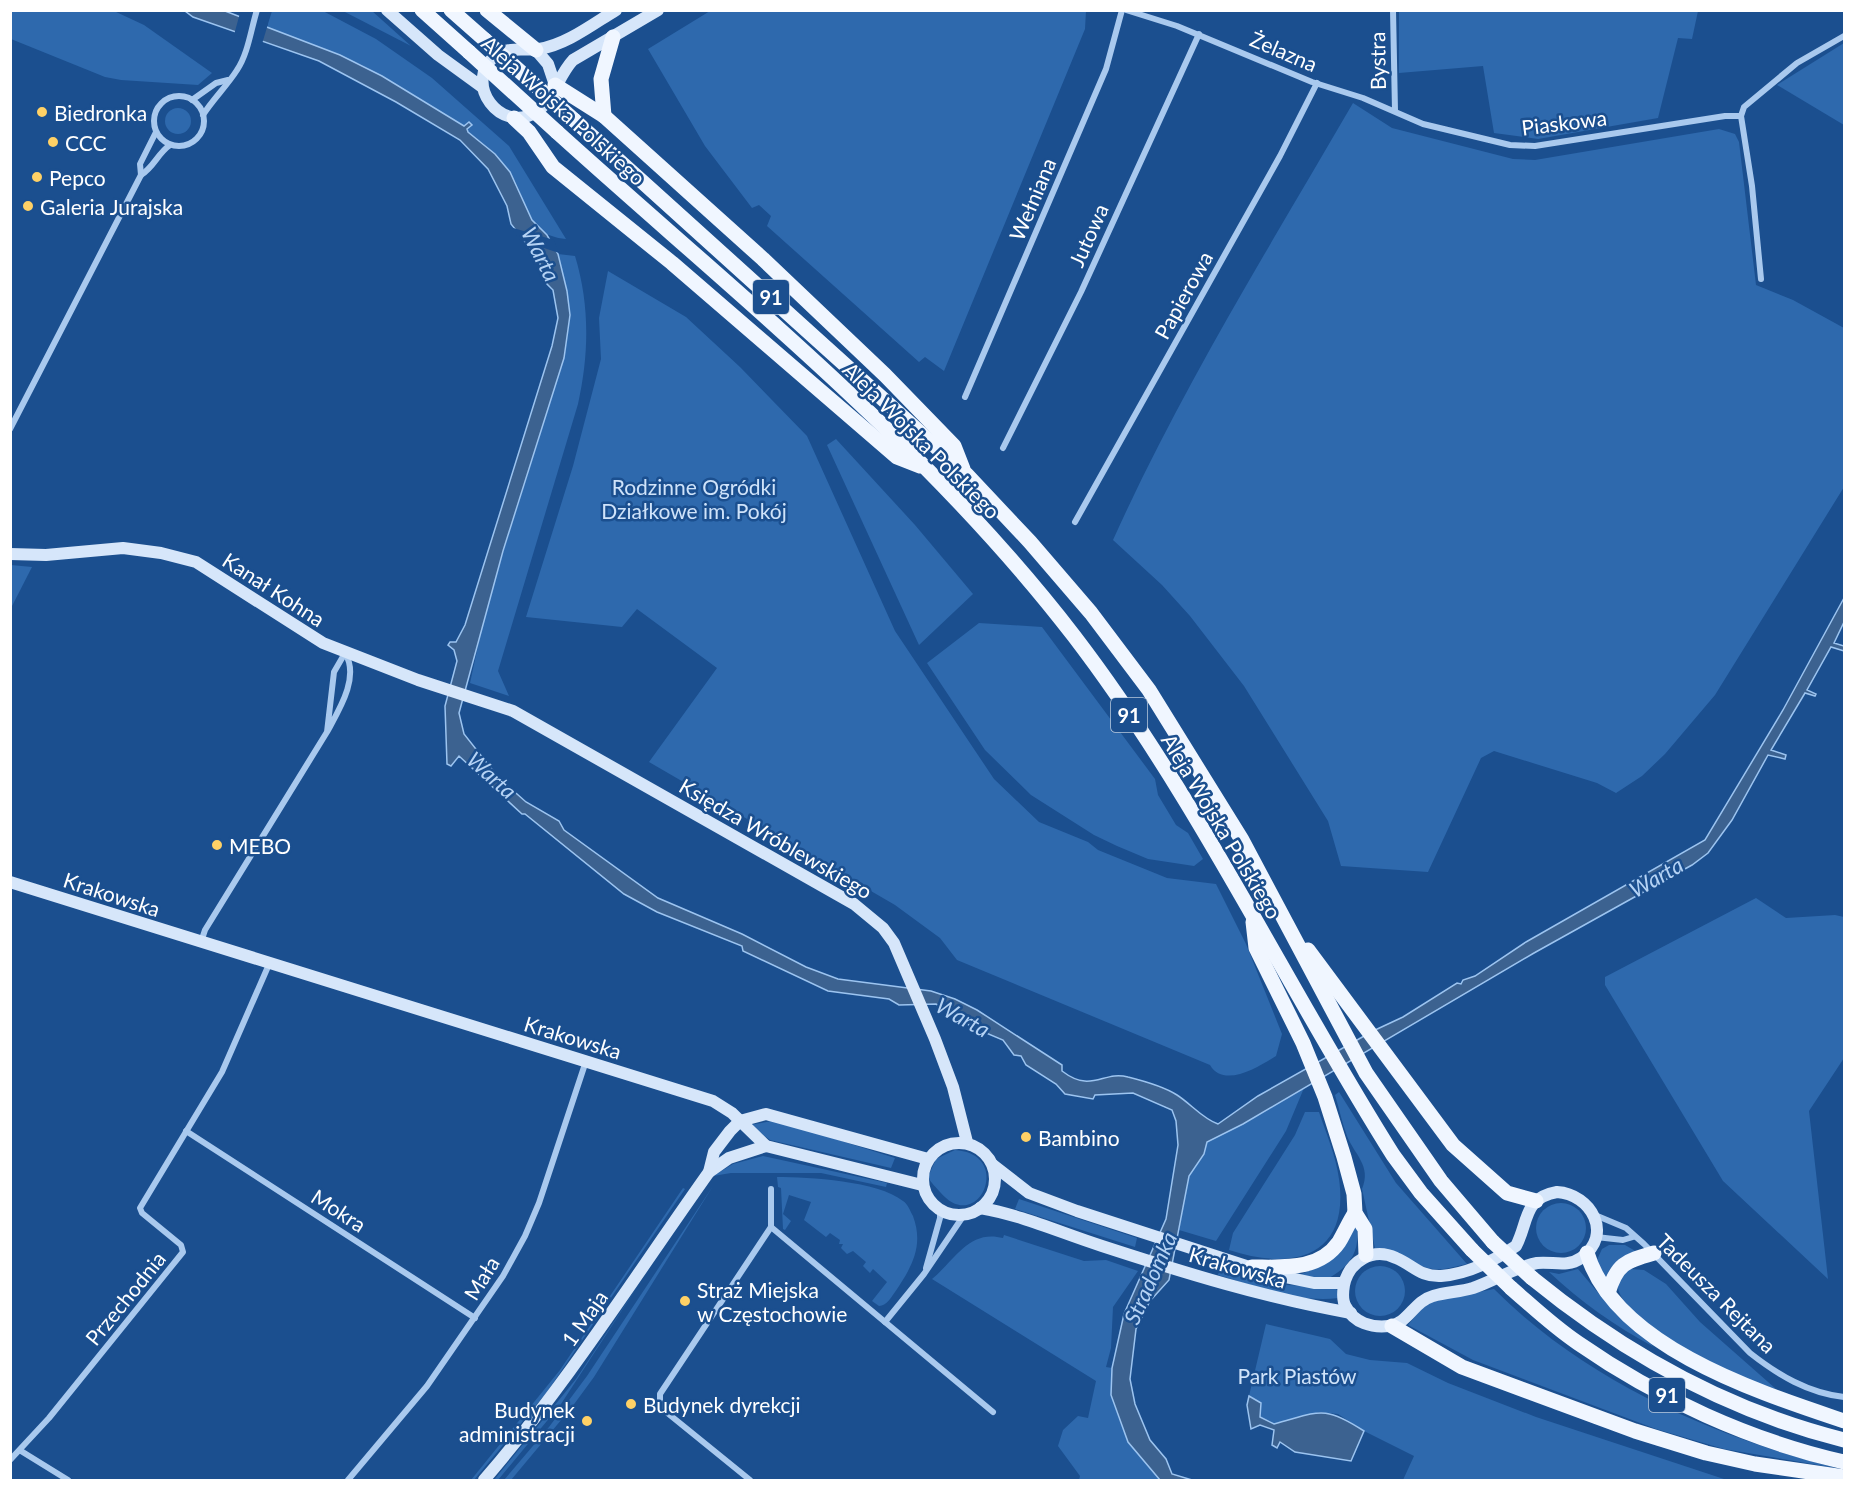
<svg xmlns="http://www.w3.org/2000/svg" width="1855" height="1491" viewBox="0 0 1855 1491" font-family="Lato,sans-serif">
  <rect width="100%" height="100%" fill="#1b4f8f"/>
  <g fill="#2e69ad">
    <polygon points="10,11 114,11 144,25 212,73 198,85 121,80 105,77 11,39"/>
    <path d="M272,11H323L376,39L432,78L509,146L566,239C523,235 529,199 509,171C498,155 484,143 468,132V122L464,126L362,65L267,27Z"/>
    <polygon points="343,11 372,11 411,46"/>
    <polygon points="710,11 1086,11 1085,29 944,371 925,357 919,362 767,226 771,216 759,205 752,208 705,146 648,49"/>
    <polygon points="1399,11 1399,10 1698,11 1692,39 1678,38 1658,118 1538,139 1494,133 1483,66 1399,73"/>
    <polygon points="1844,43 1844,125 1777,85"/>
    <path d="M1353,103L1392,128L1513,159L1535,160L1719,129L1735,134L1739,142L1756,285L1793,300L1844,328V487L1715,695L1665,754L1642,776L1616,793L1597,783L1494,751L1481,758L1428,872L1341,866L1328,821L1244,686L1190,616L1162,585L1113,540C1181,389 1270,246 1353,103Z"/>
    <circle cx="178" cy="121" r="13"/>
    <path d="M558,254L575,256C590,305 589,355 578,404L498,671L509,696L470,683L487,604L564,358L570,315L567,291Z"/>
    <path d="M608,271L686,317L740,367L807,436L895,631L994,779L1039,822L1088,842L1098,850L1167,878L1216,884L1246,944L1282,1034L1276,1056C1260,1066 1224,1089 1210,1065L957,960L940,938L895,905L649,762L717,668L637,609L622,627L526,617L573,466L601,359L599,318Z"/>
    <polygon points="836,439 915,525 973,594 919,645 827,445"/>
    <polygon points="11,565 32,567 11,608 10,565"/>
    <polygon points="979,623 1042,627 1155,779 1158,795 1176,825 1188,833 1203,859 1194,866 1148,859 1117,846 1094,835 1031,795 985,750 927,663"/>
    <polygon points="1756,898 1786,918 1835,915 1844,917 1844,1058 1809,1111 1828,1279 1723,1181 1605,985 1605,977"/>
    <polygon points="1304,1088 1286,1131 1216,1241 1179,1230 1189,1176 1204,1154 1207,1142 1243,1124"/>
    <path d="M1339,1092L1396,1183L1467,1264C1456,1266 1443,1271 1433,1269C1411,1266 1401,1249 1375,1248L1362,1189C1372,1166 1354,1154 1347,1136C1342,1123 1339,1108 1335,1095Z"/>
    <path d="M1305,1112H1319C1326,1133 1336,1156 1339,1179C1350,1258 1292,1271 1229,1250L1233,1233L1295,1135Z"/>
    <polygon points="772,1121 788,1124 895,1158 891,1168 770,1140 750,1125"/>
    <path d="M955,1150C1015,1154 978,1237 940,1192C936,1187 931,1183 928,1177L936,1159Z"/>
    <polygon points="763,1156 887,1183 886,1187 821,1173 731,1173 713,1176 733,1164"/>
    <path d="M777,1177C809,1177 878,1181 903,1201C908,1204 910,1211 913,1216C924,1246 912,1267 895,1292C890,1299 887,1305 879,1306L872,1301L887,1282L873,1269L870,1273L863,1266L866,1262L853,1251L847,1254L841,1248L843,1244H839L840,1240L830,1233L826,1237L804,1220L811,1202L789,1195L783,1214L791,1221L785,1230L783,1229L781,1188L778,1187Z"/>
    <polygon points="713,1186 594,1377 572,1407 511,1480 504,1480 549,1427 587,1376"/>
    <polygon points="683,1188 685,1189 547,1392 474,1480 471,1480 560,1370"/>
    <polygon points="1019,1199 1137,1238 1135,1247 1015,1209"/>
    <circle cx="1561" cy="1228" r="25"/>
    <path d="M1355,1218C1362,1246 1354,1264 1329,1278L1297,1276L1325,1264Z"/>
    <path d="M1004,1235L1084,1261L1106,1260L1138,1271L1113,1307L1111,1348L1106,1367L1112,1368C1111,1421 1127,1441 1160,1480H1079L1080,1476L1058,1446L1063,1430L1078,1416L1088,1418L1096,1381L932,1279C955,1260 969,1229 1003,1238Z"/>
    <path d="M1609,1245H1625L1637,1252C1620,1255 1611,1264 1604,1281L1596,1262L1602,1249Z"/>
    <path d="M1221,1265L1288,1285L1335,1288L1338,1291V1298C1299,1303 1255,1286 1218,1275Z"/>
    <circle cx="1380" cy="1291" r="25"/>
    <path d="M1578,1269L1616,1314L1654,1347C1615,1326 1581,1302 1549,1272L1559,1274Z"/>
    <path d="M1630,1269L1644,1270L1666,1284L1700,1322L1776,1389C1765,1385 1752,1382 1741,1378C1716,1368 1619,1315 1618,1287C1618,1279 1624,1273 1630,1269Z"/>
    <polygon points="643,1278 561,1404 498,1480 494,1480 576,1379"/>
    <path d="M1494,1289C1586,1381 1712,1436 1836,1468L1724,1449L1656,1429L1473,1360L1408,1325L1424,1306L1434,1301Z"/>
    <polygon points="1266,1324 1330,1339 1346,1354 1370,1360 1407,1363 1448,1383 1536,1417 1727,1480 1403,1480 1414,1456 1364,1431 1338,1414 1319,1412 1274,1424 1260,1417 1261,1403 1249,1396"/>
  </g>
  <g fill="#3c6290" stroke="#9cc4f0" stroke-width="1.5">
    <path d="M185,11H225L340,55L382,76L464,126L469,122L472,125L467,129L468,132L495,154L510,172L532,220L547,235L558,254L567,291L570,315L564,358L503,551L459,713L464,734L498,777L526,802L559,821L564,830L658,898L742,934L806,967L838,979L931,991L955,999L977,1010L1062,1065V1071C1092,1094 1103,1070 1128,1077C1144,1081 1163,1086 1177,1095C1191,1104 1203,1119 1218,1124L1258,1096L1373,1031L1403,1017L1457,983L1461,984L1463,980L1475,976L1526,942L1705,840L1783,710L1844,598V622L1834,643L1844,646V651L1831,647L1807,690L1816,694L1815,696L1805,693L1771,750L1786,755L1785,759L1768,755L1732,820L1708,853L1692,865L1534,953L1243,1124L1207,1142L1204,1154L1189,1176L1169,1280L1150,1301L1136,1329L1130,1379L1135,1404L1150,1440L1166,1459L1172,1474L1192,1480H1160L1128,1442L1111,1395L1112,1368L1124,1314L1166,1219L1178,1145L1176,1121L1172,1110L1133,1093L1095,1095L1093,1099L1065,1094L1056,1084L1026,1065L1021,1056L1014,1055L1003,1040L972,1027L936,1004L899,1005L889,999L828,991L743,951L742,946L657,912L624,894L525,814H522L459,756L451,766L447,764L445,706L457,661L454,650L448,645L450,642H456L465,625L552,346L558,318L553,290L547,284L538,258L511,224L507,206L488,169L460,140L396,102L319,61L193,17Z"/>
    <path d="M1249,1396L1261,1403L1260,1417L1274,1424C1319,1412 1323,1404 1364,1431L1351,1461L1295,1452L1280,1442L1277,1448L1272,1445L1274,1430L1260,1425L1251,1429L1247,1405Z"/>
  </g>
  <g fill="#1b4f8f">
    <polygon points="240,13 268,24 262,44 234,35"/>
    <polygon points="510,227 554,240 559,253 520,240"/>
  </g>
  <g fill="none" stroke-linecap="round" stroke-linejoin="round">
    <g stroke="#a9c9ee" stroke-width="6">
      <polyline points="1126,10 1177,26 1312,82 1363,98 1423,124 1510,145 1535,146 1725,116 1741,116"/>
      <polyline points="1393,10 1395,111"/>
      <circle cx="179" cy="121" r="25"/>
      <polyline points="192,100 216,83 228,80"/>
      <path d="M203,115C213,99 227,86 237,70C248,54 251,29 257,10"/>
      <polyline points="141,175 140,164 156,132"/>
      <polyline points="1761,279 1752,186 1741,116 1744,107 1797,63 1844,36"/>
      <polyline points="965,397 1106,69 1122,10"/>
      <path d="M10,429L141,175C154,167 158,153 170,145"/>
      <polyline points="1003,448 1081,292 1199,34"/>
      <polyline points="1075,522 1280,156 1317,83"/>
      <path d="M201,942L205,930L327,732C339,710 360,677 345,653L334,672L327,732"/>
      <polyline points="186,1131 475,1318"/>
      <path d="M1595,1215L1626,1228L1644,1244L1750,1353C1778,1375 1808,1393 1844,1397"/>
      <polyline points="771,1227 993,1412"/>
      <polyline points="1596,1237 1623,1240 1633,1237"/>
      <polyline points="926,1268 940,1218 940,1210"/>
      <polyline points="885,1322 924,1274 964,1215"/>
      <polyline points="21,1451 68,1480"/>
      <polyline points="10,1460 49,1418 183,1252 181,1245 142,1213 140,1208 222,1072 270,962"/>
      <polyline points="348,1480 427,1386 503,1276 525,1236 539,1203 586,1061"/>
      <polyline points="750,1480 660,1407 660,1394 771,1227 771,1189"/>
    </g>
    <g stroke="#d6e6fa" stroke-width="12">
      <polyline points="387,10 438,55 482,87"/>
      <path d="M616,10C593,24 566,45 539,49C524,51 507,46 495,56C462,83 501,135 536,112C554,100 558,76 573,60L658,10"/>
      <polyline points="536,50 548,64 555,85"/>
      <polyline points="10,554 46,555 123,548 161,553 196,562 323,643 418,680 513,711 854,904 883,928 894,943 935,1039 953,1087 967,1142"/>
      <polyline points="10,882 713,1101 732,1113 766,1146 922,1185"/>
      <circle cx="959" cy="1179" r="36"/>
      <polyline points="993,1165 1029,1193 1077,1211 1271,1274 1314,1283 1344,1283"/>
      <polyline points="709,1172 729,1158 766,1146"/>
      <path d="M1557,1192C1591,1194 1614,1235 1581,1258C1567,1268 1552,1261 1537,1263C1515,1267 1494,1281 1473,1288C1460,1292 1446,1292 1433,1296C1414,1301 1408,1324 1389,1326C1372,1328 1354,1323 1346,1307C1342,1301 1343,1291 1344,1285C1349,1261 1373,1247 1396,1258C1413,1265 1420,1277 1441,1276C1467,1274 1495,1260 1516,1246C1529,1221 1523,1198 1557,1192Z"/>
      <path d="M980,1208C1022,1215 1061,1233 1102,1246C1185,1273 1266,1298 1351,1313"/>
      <path d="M484,1480C567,1384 635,1276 709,1172L714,1152L730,1131L740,1121L766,1114L928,1159"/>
    </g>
    <g stroke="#f0f6ff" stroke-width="15">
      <polyline points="422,10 469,52"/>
      <polyline points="451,10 485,40"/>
      <polyline points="487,10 536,50"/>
      <polyline points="555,85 604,116 763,259 885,375 954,446 963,469"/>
      <polyline points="604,116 601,79 613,37"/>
      <polyline points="514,118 529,132 553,167 672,263 897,457 920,466"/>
      <polyline points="574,120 966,474 1030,542 1091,613 1149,690 1242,840 1366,1073 1441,1181 1493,1242"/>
      <path d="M557,132C735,293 927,445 1074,636C1198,798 1285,984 1393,1155L1421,1193L1472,1250"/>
      <polyline points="1253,922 1256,948 1303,1043 1325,1097 1344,1157 1354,1194 1355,1213 1365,1229 1366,1255"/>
      <polyline points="1308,950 1453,1145 1507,1193 1536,1201"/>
      <path d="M1587,1253C1615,1347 1761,1393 1844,1421"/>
      <path d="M1252,1267C1283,1267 1319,1271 1339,1242C1345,1232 1349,1222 1355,1213"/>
      <path d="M1532,1278C1625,1354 1728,1411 1844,1440"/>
      <path d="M1511,1288C1533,1307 1554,1327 1578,1343C1657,1398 1751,1441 1844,1462"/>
      <path d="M1608,1293C1617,1263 1626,1261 1654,1253"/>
      <polyline points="1392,1326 1462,1367 1635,1431 1706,1453 1755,1464 1844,1477"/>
    </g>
    <g stroke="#f0f6ff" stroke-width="15">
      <polyline points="485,40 574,120"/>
      <polyline points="469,52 557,132"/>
      <polyline points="1493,1242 1532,1278"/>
      <polyline points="1472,1250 1511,1288"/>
    </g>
  </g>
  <g fill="#ffd166" stroke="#1b4f8f" stroke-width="2">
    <circle cx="42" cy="112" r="6"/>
    <circle cx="53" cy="142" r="6"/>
    <circle cx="37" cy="177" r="6"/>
    <circle cx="28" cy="206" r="6"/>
    <circle cx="217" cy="845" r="6"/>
    <circle cx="1026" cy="1137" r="6"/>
    <circle cx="685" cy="1301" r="6"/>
    <circle cx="631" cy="1404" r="6"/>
    <circle cx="587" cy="1421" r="6"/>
  </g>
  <g text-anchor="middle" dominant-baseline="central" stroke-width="5" stroke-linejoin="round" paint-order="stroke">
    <g fill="#1b4f8f" stroke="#bbcadd" stroke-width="1.5">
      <rect x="753" y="280" width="36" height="34" rx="4.5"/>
      <rect x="1111" y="698" width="36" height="34" rx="4.5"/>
      <rect x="1649" y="1378" width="36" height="34" rx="4.5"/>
    </g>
    <g font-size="20" font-weight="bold" fill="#fff">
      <text x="771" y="297">91</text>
      <text x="1129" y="715">91</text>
      <text x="1667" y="1395">91</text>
    </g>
    <g font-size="21" fill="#fff" stroke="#1b4f8f">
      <text transform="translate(1284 51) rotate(23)">Żelazna</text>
      <text transform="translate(1377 61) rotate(-91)">Bystra</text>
      <text transform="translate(564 110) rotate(42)">Aleja Wojska Polskiego</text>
      <text transform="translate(1564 122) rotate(-7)">Piaskowa</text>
      <text transform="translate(1032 199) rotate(-67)">Wełniana</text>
      <text transform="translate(1088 235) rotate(-66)">Jutowa</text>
      <text transform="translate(1183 295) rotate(-61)">Papierowa</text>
      <text transform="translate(922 440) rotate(45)">Aleja Wojska Polskiego</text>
      <text transform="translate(274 589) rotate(33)">Kanał Kohna</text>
      <text transform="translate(1222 826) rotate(59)">Aleja Wojska Polskiego</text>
      <text transform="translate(776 838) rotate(30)">Księdza Wróblewskiego</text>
      <text transform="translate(112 894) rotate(18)">Krakowska</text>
      <text transform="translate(573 1037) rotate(17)">Krakowska</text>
      <text transform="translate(339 1210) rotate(33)">Mokra</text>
      <text transform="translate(1238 1267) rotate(16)">Krakowska</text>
      <text transform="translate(481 1278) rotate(-58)">Mała</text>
      <text transform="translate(1717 1293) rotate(45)">Tadeusza Rejtana</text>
      <text transform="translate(125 1298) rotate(-51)">Przechodnia</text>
      <text transform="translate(584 1318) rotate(-55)">1 Maja</text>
    </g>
    <g font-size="21" fill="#fff" stroke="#1b4f8f" text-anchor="start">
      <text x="54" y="112">Biedronka</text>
      <text x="65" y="142">CCC</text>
      <text x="49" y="177">Pepco</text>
      <text x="40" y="206">Galeria Jurajska</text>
      <text x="229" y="845">MEBO</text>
      <text x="1038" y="1137">Bambino</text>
      <text x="697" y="1289">Straż Miejska<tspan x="697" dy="24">w Częstochowie</tspan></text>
      <text x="643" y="1404">Budynek dyrekcji</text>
      <text x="575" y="1409" text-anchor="end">Budynek<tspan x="575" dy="24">administracji</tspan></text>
    </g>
    <g font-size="21" fill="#cfe3fa" stroke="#1b4f8f">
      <text x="694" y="486">Rodzinne Ogródki<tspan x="694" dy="24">Działkowe im. Pokój</tspan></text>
      <text x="1297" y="1375">Park Piastów</text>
    </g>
    <g font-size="22" font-style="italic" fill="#b5d3f5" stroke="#1b4f8f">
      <text transform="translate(541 254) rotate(63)">Warta</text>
      <text transform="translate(492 775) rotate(42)">Warta</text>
      <text transform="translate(1656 877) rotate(-30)">Warta</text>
      <text transform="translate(963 1017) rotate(29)">Warta</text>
      <text transform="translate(1150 1278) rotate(-66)">Stradomka</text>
    </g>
  </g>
  <rect width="1855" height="1491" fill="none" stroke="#ffffff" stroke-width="24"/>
</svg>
